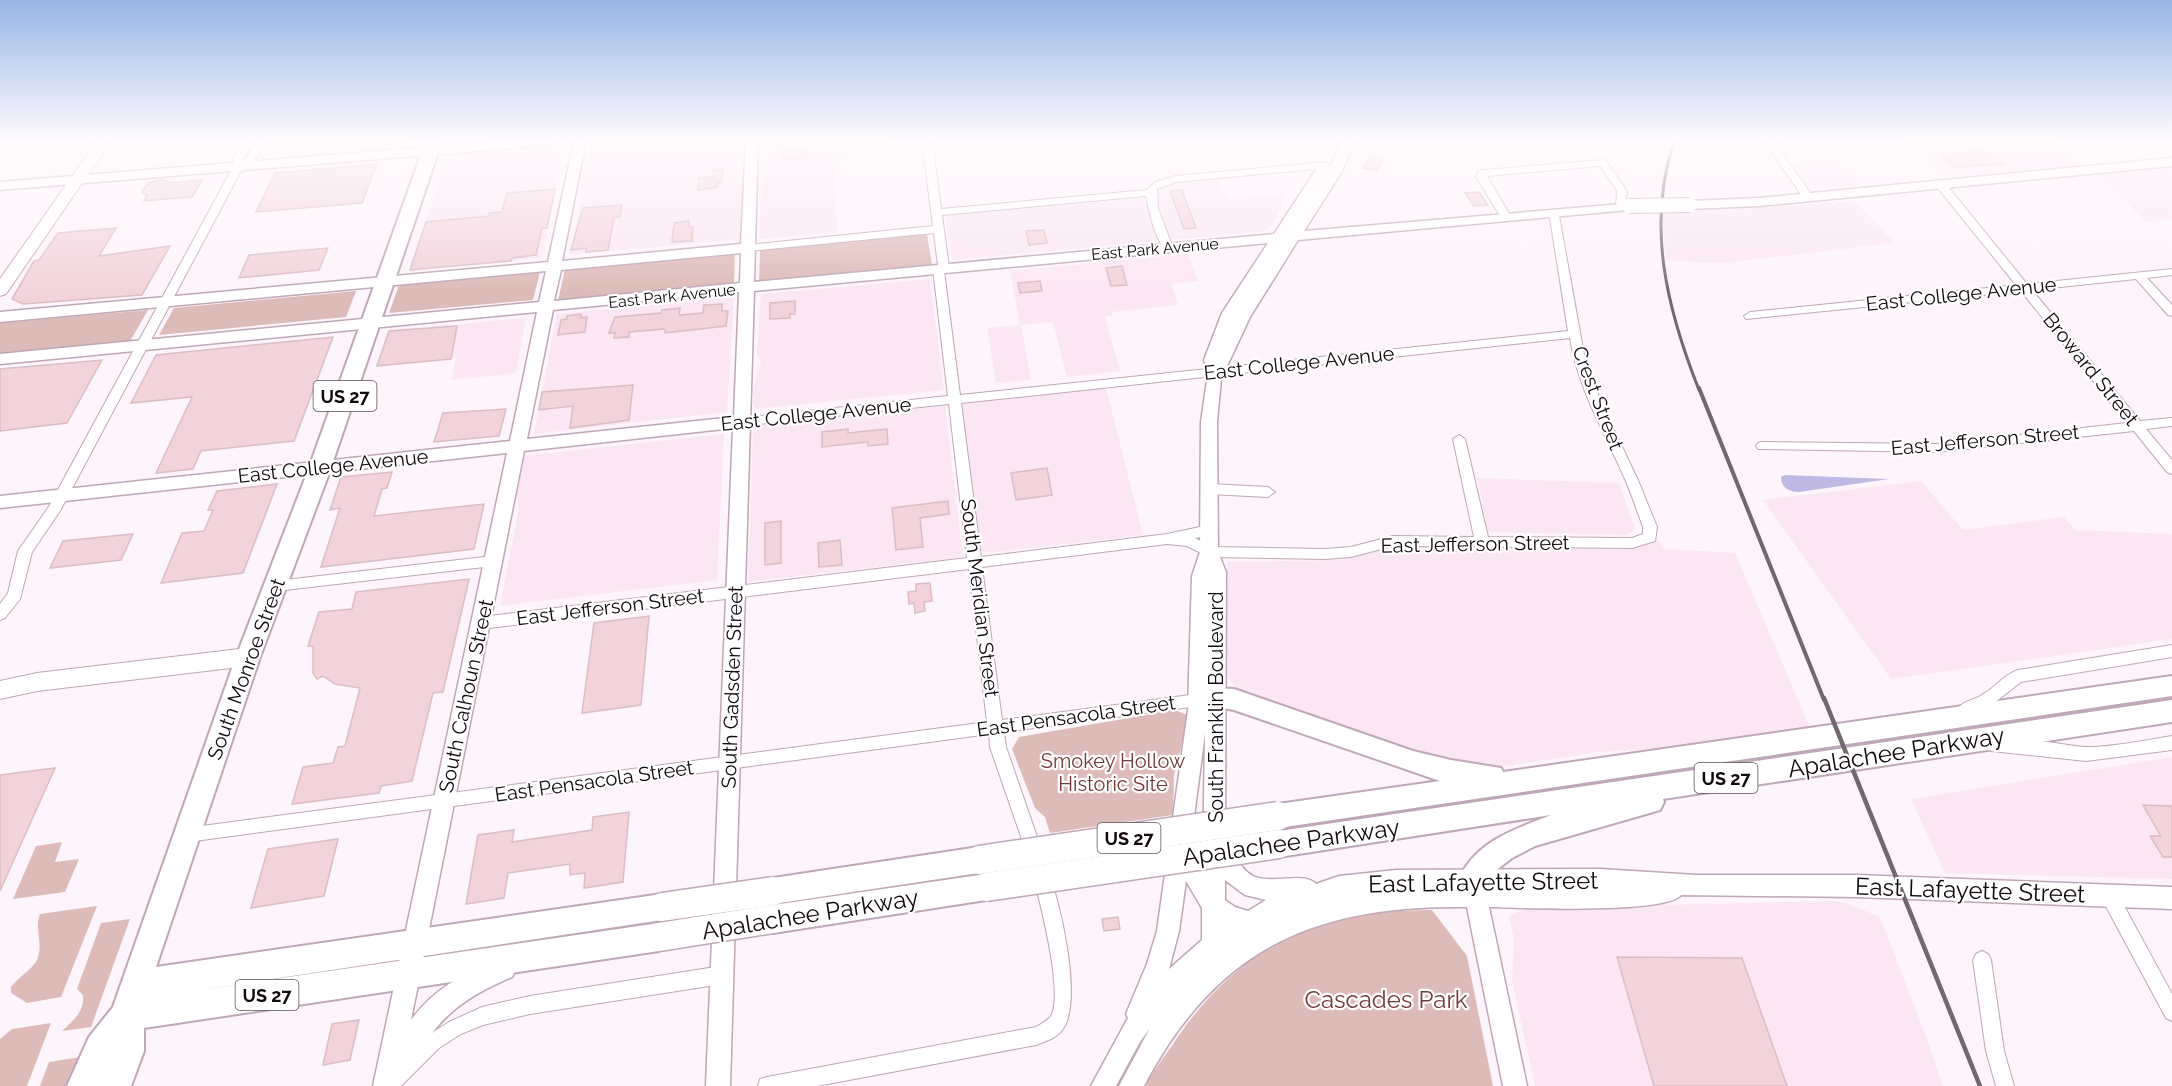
<svg xmlns="http://www.w3.org/2000/svg" width="2172" height="1086" viewBox="0 0 2172 1086" font-family="Raleway,sans-serif">
  <rect width="100%" height="100%" fill="#fef4fb"/>
  <g fill="#fbe7f4">
    <polygon points="274,141 408,141 406,146 266,158"/>
    <polygon points="618,141 744,141 743,239 570,255 591,143"/>
    <polygon points="764,141 884,141 885,154 835,158 837,232 759,239"/>
    <polygon points="1899,141 2055,141 2086,166 1946,176 1921,154 1914,155"/>
    <polygon points="564,145 542,258 409,270 448,155"/>
    <polygon points="1837,161 1862,185 1809,188 1793,164"/>
    <polygon points="2172,165 2172,219 2146,222 2096,172"/>
    <polygon points="1218,178 1227,198 1288,193 1272,225 1265,231 1171,240 1156,193 1175,182"/>
    <polygon points="1139,198 1143,200 1157,241 952,260 945,217 948,215"/>
    <polygon points="1854,201 1895,243 1724,263 1666,261 1662,211 1726,210"/>
    <polygon points="1188,254 1198,281 1171,284 1178,305 1112,312 1112,316 1105,317 1120,371 1067,377 1053,322 1021,325 1031,380 996,383 987,328 1020,325 1010,271"/>
    <polygon points="930,279 944,390 754,409 753,389 761,362 757,353 761,294"/>
    <polygon points="734,297 727,412 534,434 557,314"/>
    <polygon points="526,318 516,373 451,380 456,358 376,367 391,330"/>
    <polygon points="1106,388 1143,535 987,553 982,551 960,404"/>
    <polygon points="945,406 963,557 748,582 753,430 762,425"/>
    <polygon points="724,434 717,580 500,606 519,508 515,482 520,456"/>
    <polygon points="1477,478 1619,483 1635,529 1627,535 1488,532"/>
    <polygon points="1921,481 1963,530 2064,517 2075,530 2172,534 2172,639 1891,679 1763,500"/>
    <polygon points="1656,538 1666,549 1735,553 1810,728 1687,746 1600,752 1505,766 1476,766 1442,761 1243,692 1237,689 1228,677 1227,562 1339,560 1396,547 1629,549 1641,547"/>
    <polygon points="2172,757 2172,879 1945,873 1911,799"/>
    <polygon points="1833,901 1846,903 1880,917 1927,1039 1943,1086 1535,1086 1512,980 1514,938 1509,916 1525,908"/>
  </g>
  <g fill="#ddbbb8">
    <polygon points="927,234 932,265 759,282 760,250"/>
    <polygon points="735,251 734,284 558,301 565,269"/>
    <polygon points="540,272 533,300 389,313 399,285"/>
    <polygon points="356,291 346,317 159,335 174,308"/>
    <polygon points="148,310 129,343 0,355 0,323"/>
    <polygon points="2172,694 2172,703 1279,835 1279,824"/>
    <polygon points="1175,710 1187,715 1188,722 1174,775 1173,815 1050,833 1045,817 1035,808 1012,749 1019,737"/>
    <polygon points="62,842 55,862 79,859 65,892 13,899 36,846"/>
    <path d="M97,906L61,997L27,1003L11,993V987C18,977 32,970 37,960C44,944 34,929 40,914Z"/>
    <path d="M1432,910L1467,956L1493,1086H1146C1152,1072 1162,1060 1171,1047C1210,987 1262,940 1332,920C1365,911 1399,911 1432,910Z"/>
    <path d="M130,919L91,1027L62,1031C73,1021 85,1011 83,995L77,989L101,923Z"/>
    <polygon points="51,1023 27,1086 0,1086 0,1039 12,1029"/>
    <polygon points="81,1057 70,1086 40,1086 49,1062"/>
  </g>
  <path fill="#bfb9e4" d="M1785,475L1887,479H1889L1799,492C1790,492 1781,488 1781,477Z"/>
  <g fill="#f2d3db" stroke="#dbbdc4" stroke-width="1.5">
    <polygon points="806,147 807,158 782,160 781,149"/>
    <polygon points="1979,149 1986,154 1992,154 2005,164 1955,167 1941,156 1969,153 1966,150"/>
    <polygon points="1371,154 1384,157 1376,171 1363,168"/>
    <polygon points="377,164 362,203 256,212 275,173"/>
    <polygon points="723,169 722,182 717,183 717,187 698,190 699,178 713,177 713,170"/>
    <polygon points="163,179 169,183 202,180 192,197 144,201 147,196 142,192 148,183"/>
    <polygon points="555,189 547,228 542,228 536,255 512,258 511,261 410,270 426,222 489,216 490,213 502,212 507,193"/>
    <polygon points="1182,190 1196,228 1184,229 1170,191"/>
    <polygon points="1479,192 1488,205 1474,206 1465,193"/>
    <polygon points="622,205 620,217 614,217 608,250 586,252 586,248 571,250 583,208"/>
    <polygon points="689,221 689,227 693,227 692,241 672,242 674,223"/>
    <polygon points="116,228 99,256 170,246 142,295 23,304 12,299 34,261 39,260 58,233"/>
    <polygon points="1044,230 1047,243 1029,245 1026,231"/>
    <polygon points="328,248 319,270 239,278 249,255"/>
    <polygon points="1122,266 1127,285 1111,286 1106,268"/>
    <polygon points="1040,281 1042,291 1020,293 1018,283"/>
    <polygon points="795,301 795,314 790,314 790,318 770,319 770,303"/>
    <polygon points="722,304 722,311 728,311 726,326 665,333 665,329 629,332 629,337 614,338 615,333 609,333 615,317 661,313 662,310 680,308 679,315 703,313 704,305"/>
    <polygon points="581,314 581,318 587,317 585,332 558,335 561,320 567,319 567,316"/>
    <polygon points="457,326 451,359 377,366 389,331"/>
    <polygon points="333,337 294,441 201,451 193,469 156,473 192,397 131,403 156,355"/>
    <polygon points="102,360 67,423 0,431 0,369"/>
    <polygon points="633,385 629,420 570,428 573,406 539,410 542,392"/>
    <polygon points="506,409 499,436 434,442 443,413"/>
    <polygon points="848,429 848,433 887,429 888,444 868,446 868,442 822,447 822,432"/>
    <polygon points="1047,468 1052,495 1016,500 1011,473"/>
    <polygon points="392,472 387,488 382,489 374,516 484,504 474,549 321,567 340,508 330,510 341,477"/>
    <polygon points="277,484 243,573 161,583 182,533 204,531 213,510 208,510 217,491"/>
    <polygon points="948,501 949,514 920,518 923,547 896,550 892,508"/>
    <polygon points="781,521 781,563 765,565 765,523"/>
    <polygon points="133,534 121,560 50,568 63,541"/>
    <polygon points="840,540 842,565 819,567 818,543"/>
    <polygon points="469,579 443,692 433,693 412,781 381,786 379,793 292,804 303,767 333,763 338,747 345,746 360,688 335,684 323,676 317,679 313,673 313,646 308,646 319,612 352,609 356,592"/>
    <polygon points="930,583 932,601 924,602 925,611 915,613 914,603 909,604 908,592 916,591 916,584"/>
    <polygon points="649,616 641,705 582,713 594,623"/>
    <polygon points="55,768 0,891 0,775"/>
    <polygon points="2143,805 2172,806 2172,857 2163,857 2150,836 2161,836"/>
    <polygon points="629,812 623,882 584,888 585,873 570,875 570,864 508,873 504,898 466,904 478,835 514,830 512,842 592,830 593,817"/>
    <polygon points="338,839 324,896 251,908 268,849"/>
    <polygon points="1118,917 1120,929 1104,931 1102,919"/>
    <polygon points="1617,957 1742,958 1787,1086 1654,1086"/>
    <polygon points="359,1020 350,1060 323,1065 332,1024"/>
  </g>
  <g fill="none" stroke-linecap="round" stroke-linejoin="round">
    <g stroke="#bfa7b7" stroke-width="2">
      <g id="minor">
        <polygon points="244,141 254,141 243,160 247,157 257,141 267,141 254,161 242,169 60,511 32,552 20,599 5,618 0,620 0,604 8,593 18,551 48,508 233,167 233,157"/>
        <path d="M922,141H932L941,209L1147,190L1155,182L1176,176L1325,162L1330,165L1325,168L1176,182L1157,189L1158,208L1173,248L1168,251C1157,247 1148,209 1146,196L942,215L949,268L944,271L960,395L1568,331L1549,212L1550,210H1558L1585,360L1604,409L1638,480L1657,527L1655,541L1632,548L1393,546L1351,557L1325,559L1209,557L1187,546L1167,544L982,567L1002,720L1205,693L1210,695L1213,699L1210,703L1205,705L1004,732L1006,747L1043,854L1041,859L1035,862L1029,859L1027,854L990,747L989,734L187,842L181,840L179,835L181,830L187,828L987,722L969,569L481,629L476,627L474,623L476,619L481,617L967,558L949,404L741,426L735,422L741,418L948,396L933,269L938,266L934,233L748,251L743,248L748,245L933,226ZM1570,338C1578,389 1605,433 1625,479C1632,495 1637,511 1643,527V534L1632,538L1488,537L1465,439L1459,435L1453,439L1474,537L1393,536L1351,547L1325,549L1211,547L1195,538L1214,534L1216,530L1209,525L1167,534L981,557L961,403Z"/>
        <polygon points="1764,141 1774,141 1813,197 1812,199 1804,199"/>
        <polygon points="1603,160 1606,161 1627,191 1625,208 1621,209 1616,206 1617,191 1600,166 1487,176 1511,217 1506,220 1502,219 1476,177 1479,171 1483,170"/>
        <polygon points="1941,182 1945,183 2027,284 2172,269 2172,275 2147,278 2172,305 2172,316 2168,315 2136,279 2032,290 2140,421 2172,418 2172,426 2146,429 2172,460 2172,474 2167,472 2134,431 1937,452 1758,449 1756,446 1758,443 1762,442 1937,444 2127,423 2021,291 1746,319 1744,316 1750,312 2016,285 1937,187 1937,183"/>
        <polygon points="1209,484 1268,487 1275,492 1268,497 1209,494 1203,489"/>
        <polygon points="493,556 498,557 500,561 498,565 493,566 276,591 271,590 269,586 271,582 276,581"/>
        <path d="M2172,645V657L2021,682L1994,703L1965,716L1960,715L1957,710C1962,701 1974,700 1982,695C1995,688 2003,675 2018,670Z"/>
        <path d="M2172,736V750L2086,761L1991,751L1988,746L1991,741C2013,733 2059,745 2084,747C2107,748 2147,740 2172,736Z"/>
        <path d="M1041,867L1047,869C1060,900 1083,1000 1063,1029C1057,1038 1046,1041 1036,1045L817,1086H758L760,1079L767,1077L1036,1027C1041,1024 1047,1021 1051,1016C1064,993 1040,902 1033,875L1035,869Z"/>
        <polygon points="2109,887 2115,889 2172,994 2172,1021 2166,1018 2103,901 2101,895 2103,889"/>
        <polygon points="1982,951 1988,954 1991,960 2004,1051 2014,1086 1996,1086 1986,1051 1973,960 1976,954"/>
        <polygon points="722,966 728,969 731,975 728,981 722,984 530,1014 483,1025 461,1034 439,1048 401,1086 378,1086 380,1079 427,1036 449,1022 482,1007 530,996"/>
      </g>
    </g>
    <g stroke="#bfa7b7" stroke-width="3">
      <g id="tertiary">
        <polygon points="500,141 555,141 549,145 0,190 0,182"/>
        <path d="M574,141H586L562,261L741,244L746,141H758L754,282L1274,234L1319,165L1330,167L1343,141H1355L1341,173L1304,231L1634,203L1636,206L1629,210L1298,240L1250,317L1221,379L1217,422L1218,552L1226,572L1225,839C1235,851 1238,868 1253,876C1271,885 1304,871 1316,884L1339,876L1396,870L1600,869L1696,875H1857L2172,887V909L1857,897L1681,895C1668,914 1518,908 1489,907L1527,1086H1503L1467,907C1315,905 1217,947 1144,1086H1119L1150,1028L1140,1042L1116,1086H1091L1128,1018L1126,1014L1147,964L1157,931L1188,710L1192,576L1200,552L1201,422L1208,373L1204,360L1222,313L1268,243L754,291L730,1086H706L733,428L524,451L411,1020C435,987 467,972 504,957L512,961L516,969L512,977C462,998 436,1019 410,1067C406,1074 399,1080 397,1086H373L507,453L0,508V496L510,441L537,312L0,364V354L539,302L546,271L0,322V312L548,262ZM741,253L740,283L554,301L561,270ZM739,292L734,417L527,439L553,310ZM1205,733L1203,868L1191,839ZM1225,880L1245,895L1266,900L1248,911L1235,907L1225,900ZM1186,881L1202,908V940L1169,969L1179,931Z"/>
        <polygon points="2172,158 2172,166 1759,206 1690,209 1683,205 1690,201 1759,198"/>
      </g>
    </g>
    <g stroke="#bfa7b7" stroke-width="2">
      <g id="secondary">
        <polygon points="97,141 111,141 6,294 0,296 0,279"/>
        <polygon points="248,648 255,651 259,657 255,663 248,666 37,691 0,699 0,681 37,673"/>
      </g>
    </g>
    <g stroke="#bfa7b7" stroke-width="4">
      <g id="primary">
        <polygon points="426,141 442,141 328,476 260,657 156,967 662,894 672,897 676,907 672,917 662,920 186,992 659,923 669,927 673,937 669,947 659,951 144,1028 144,1051 131,1086 99,1086 110,1060 99,1086 67,1086 89,1037 113,1007 236,657 306,476"/>
        <polygon points="2172,676 2172,696 1278,828 1268,825 1265,816 1268,807 1278,804 1440,781 1234,710 1207,705 1204,698 1207,691 1216,688 1234,689 1413,751 1451,760 1501,768 1503,772"/>
        <path d="M2172,700V722L1663,799L1664,802L1660,810L1535,846L1512,858L1494,872L1483,888L1473,892L1463,888L1459,879C1476,841 1515,829 1551,815L1279,857L1269,853L1265,844L1269,835L1279,831Z"/>
        <polygon points="979,847 989,851 993,860 989,869 979,873 773,904 763,900 759,891 763,882 773,878"/>
        <polygon points="986,874 996,878 1000,887 996,896 986,900 773,933 763,929 759,919 763,909 773,905"/>
      </g>
    </g>
    <use href="#minor" fill="#fff" fill-rule="evenodd"/>
    <use href="#tertiary" fill="#fff" fill-rule="evenodd"/>
    <use href="#secondary" fill="#fff" fill-rule="evenodd"/>
    <use href="#primary" fill="#fff" fill-rule="evenodd"/>
    <path stroke="#72696f" stroke-width="3" d="M1674,141C1646,226 1667,309 1699,390"/>
    <polyline stroke="#72696f" stroke-width="4" points="1699,388 1824,700"/>
    <polyline stroke="#72696f" stroke-width="4.5" points="1824,698 1980,1086"/>
    <g stroke="#bfa7b7" stroke-width="16" stroke-linecap="butt">
      <polyline id="tertiary-bridge" points="1629,206 1690,205"/>
    </g>
    <g stroke="#bfa7b7" stroke-width="31" stroke-linecap="butt">
      <g id="primary-bridge">
        <polyline points="979,860 1278,816"/>
        <polyline points="986,887 1279,844"/>
        <polyline points="662,907 773,891"/>
        <polyline points="659,937 773,919"/>
      </g>
    </g>
    <use href="#tertiary-bridge" stroke="#fff" stroke-width="14"/>
    <use href="#primary-bridge" stroke="#fff" stroke-width="28"/>
  </g>
  <linearGradient id="sky" x2="0" y2="1"><stop stop-color="#97b6e6"/><stop offset="0.48" stop-color="#fffafd"/><stop offset="1" stop-color="#fffafd" stop-opacity="0"/></linearGradient>
  <rect width="2172" height="293" fill="url(#sky)"/>
  <g text-anchor="middle" dominant-baseline="central" stroke-width="4.5" stroke-linejoin="round" paint-order="stroke">
    <g font-size="16" fill="#11090e" stroke="#fff">
      <text transform="translate(1155 249) rotate(-5)">East Park Avenue</text>
      <text transform="translate(672 296) rotate(-6)">East Park Avenue</text>
    </g>
    <g fill="#fff" stroke="#585356" stroke-width="1.5">
      <rect x="313.5" y="381" width="63" height="30" rx="4.5"/>
      <rect x="1694.5" y="763" width="63" height="30" rx="4.5"/>
      <rect x="1097.5" y="823" width="63" height="30" rx="4.5"/>
      <rect x="235.5" y="980" width="63" height="30" rx="4.5"/>
    </g>
    <g font-size="18" font-weight="bold" fill="#11090e">
      <text x="345" y="396">US 27</text>
      <text x="1726" y="778">US 27</text>
      <text x="1129" y="838">US 27</text>
      <text x="267" y="995">US 27</text>
    </g>
    <g font-size="20" fill="#11090e" stroke="#fff">
      <text transform="translate(1961 294) rotate(-6)">East College Avenue</text>
      <text transform="translate(1299 363) rotate(-6)">East College Avenue</text>
      <text transform="translate(2091 369) rotate(51)">Broward Street</text>
      <text transform="translate(1598 398) rotate(69)">Crest Street</text>
      <text transform="translate(816 414) rotate(-6)">East College Avenue</text>
      <text transform="translate(1985 440) rotate(-5)">East Jefferson Street</text>
      <text transform="translate(333 466) rotate(-6)">East College Avenue</text>
      <text transform="translate(1475 544) rotate(-1)">East Jefferson Street</text>
      <text transform="translate(980 598) rotate(83)">South Meridian Street</text>
      <text transform="translate(610 607) rotate(-7)">East Jefferson Street</text>
      <text transform="translate(246 669) rotate(-70)">South Monroe Street</text>
      <text transform="translate(732 687) rotate(-88)">South Gadsden Street</text>
      <text transform="translate(466 696) rotate(-78)">South Calhoun Street</text>
      <text transform="translate(1216 707) rotate(-90)">South Franklin Boulevard</text>
      <text transform="translate(1076 716) rotate(-8)">East Pensacola Street</text>
      <text transform="translate(594 781) rotate(-8)">East Pensacola Street</text>
    </g>
    <g font-size="20" fill="#773734" stroke="#fff">
      <text x="1113" y="761">Smokey Hollow<tspan x="1113" dy="23">Historic Site</tspan></text>
    </g>
    <g font-size="24" fill="#11090e" stroke="#fff">
      <text transform="translate(1896 752) rotate(-9)">Apalachee Parkway</text>
      <text transform="translate(1291 842) rotate(-8)">Apalachee Parkway</text>
      <text transform="translate(1483 882) rotate(-1)">East Lafayette Street</text>
      <text transform="translate(1970 890) rotate(2)">East Lafayette Street</text>
      <text transform="translate(810 914) rotate(-9)">Apalachee Parkway</text>
    </g>
    <g font-size="24" fill="#773734" stroke="#fff">
      <text x="1386" y="999">Cascades Park</text>
    </g>
  </g>
</svg>
